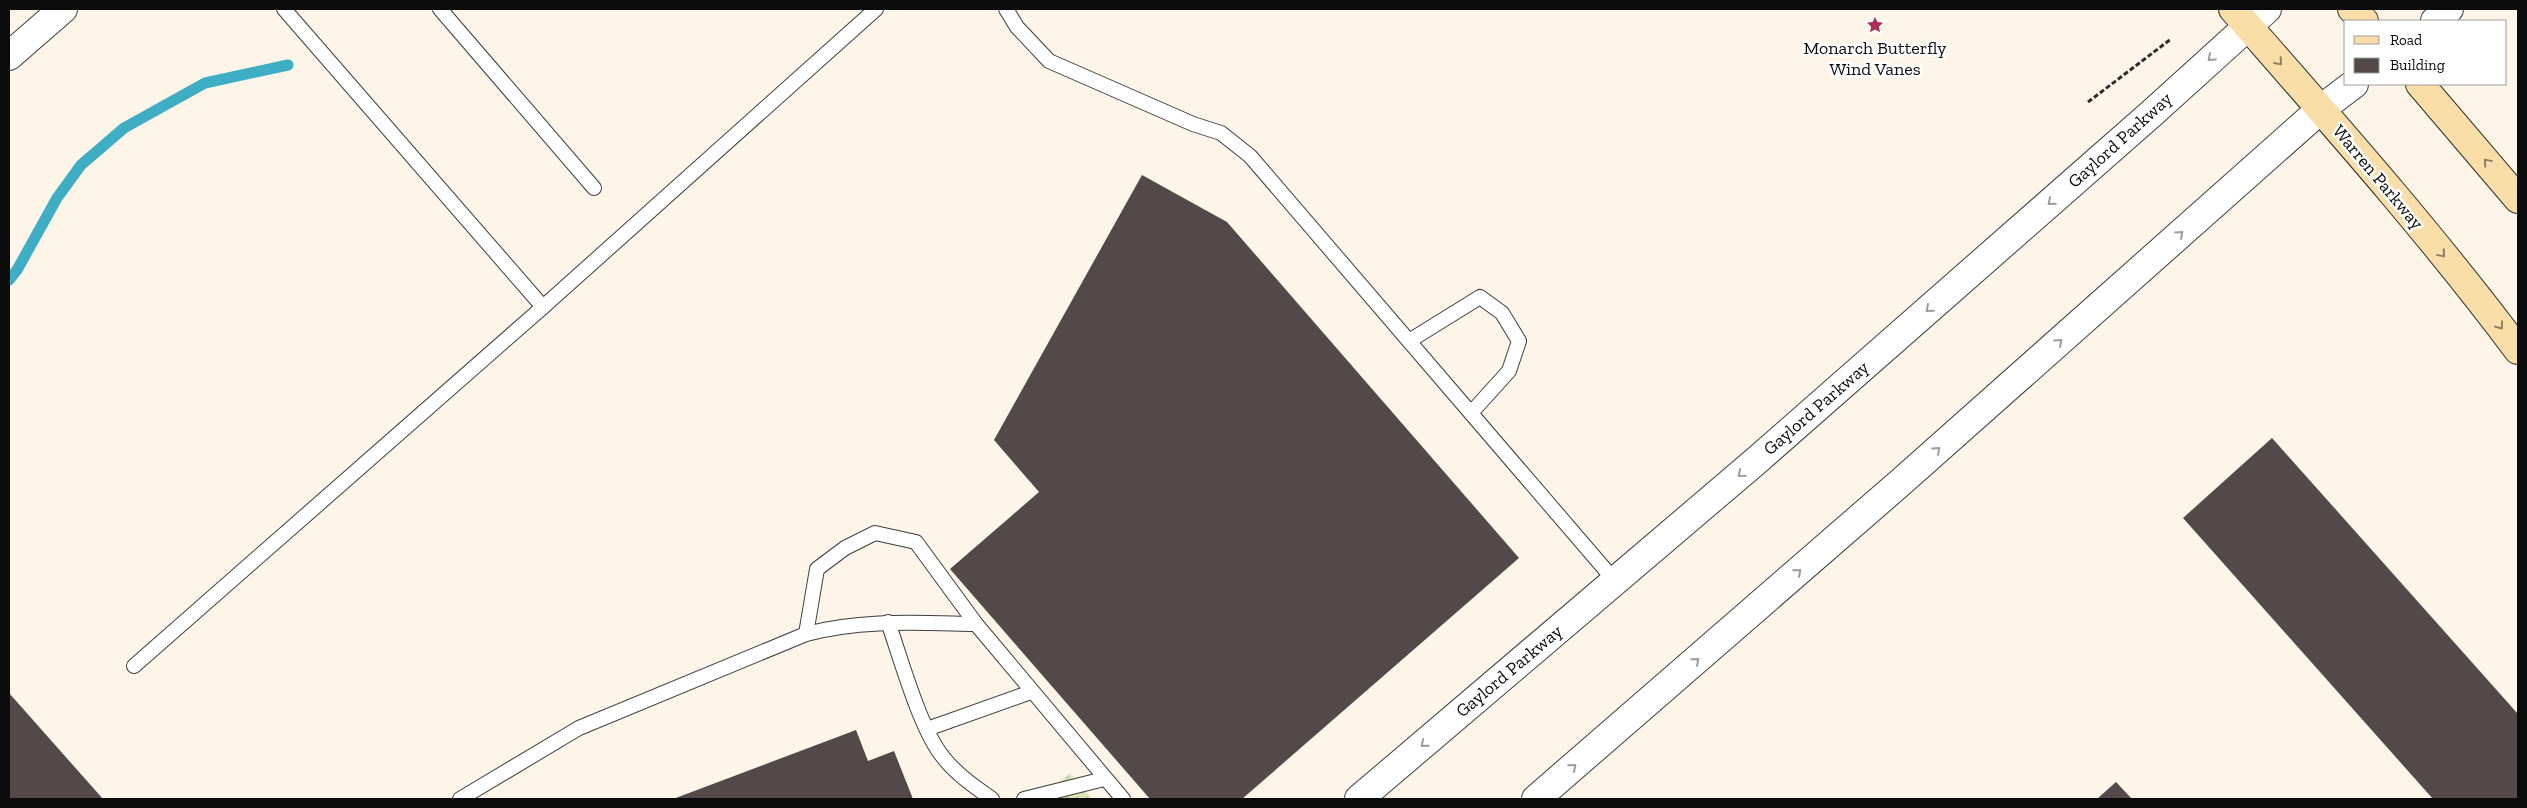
<svg xmlns="http://www.w3.org/2000/svg" width="2527" height="808" viewBox="0 0 2527 808" font-family="'Zilla Slab',serif">
  <defs>
    <pattern id="park-dots" width="8" height="8" patternUnits="userSpaceOnUse" patternTransform="scale(1.25)"><rect width="8" height="8" fill="#d9e5b6"/><path d="M2 2h.1M6 6h.1" fill="none" stroke="#b9c39b" stroke-width="1.8" stroke-linecap="round"/></pattern>
  </defs>
  <rect width="100%" height="100%" fill="#fef5e9"/>
  <polygon fill="url(#park-dots)" points="1070,773 1092,799 1039,799"/>
  <g fill="none" stroke-linecap="round" stroke-linejoin="round">
    <polyline stroke="#3daec4" stroke-width="11" points="9,280 17,270 57,198 81,165 124,128 205,83 288,65"/>
  </g>
  <g fill="#524948">
    <polygon points="1142,175 1227,222 1519,558 1242,799 1150,799 950,569 1039,492 994,440"/>
    <polygon points="2272,438 2518,714 2518,799 2433,799 2183,518"/>
    <polygon points="9,693 103,799 9,799"/>
    <polygon points="856,730 868,761 894,751 913,799 673,799"/>
    <polygon points="2116,782 2132,799 2097,799"/>
  </g>
  <g fill="none" stroke-linecap="round" stroke-linejoin="round">
    <g stroke="#3e3e3e" stroke-width="16">
      <g id="service">
        <polyline points="284,9 543,307"/>
        <polyline points="440,9 594,188"/>
        <polyline points="1006,9 1017,27 1049,61 1193,124 1221,133 1250,156 1615,581"/>
        <polyline points="1409,341 1480,297 1502,313 1519,341 1509,371 1471,413"/>
        <path d="M888,622C901,659 920,729 943,757C956,774 975,787 992,799"/>
        <polyline points="806,634 817,569 845,548 875,533 916,542 976,624 1123,799"/>
        <polyline points="134,666 543,307 876,9"/>
        <polyline points="927,729 1031,692"/>
        <path d="M460,799L579,728L806,634C862,619 919,623 976,624"/>
        <polyline points="1024,799 1104,779"/>
      </g>
    </g>
    <g stroke="#3e3e3e" stroke-width="30">
      <polyline id="minor" points="9,56 63,9"/>
    </g>
    <g stroke="#3e3e3e" stroke-width="30">
      <g id="tertiary">
        <polyline points="2435,21 2449,9"/>
        <polyline points="1359,799 1756,461 2151,114 2267,9"/>
        <polyline points="1536,799 1901,482 2321,109 2354,84"/>
      </g>
    </g>
    <g stroke="#2d2d2d" stroke-width="30">
      <g id="secondary">
        <path d="M2233,9C2330,120 2429,231 2518,350"/>
        <polyline points="2352,9 2364,21"/>
        <polyline points="2420,84 2518,199"/>
      </g>
    </g>
    <polyline stroke="#2d2d2d" stroke-width="3" stroke-dasharray="5 2.5" stroke-linecap="butt" points="2088,102 2171,39"/>
    <use href="#service" stroke="#fff" stroke-width="14"/>
    <use href="#minor" stroke="#fff" stroke-width="28"/>
    <use href="#tertiary" stroke="#fff" stroke-width="28"/>
    <use href="#secondary" stroke="#fadea8" stroke-width="28"/>
  </g>
  <defs><path id="oneway-chevron" d="M-2-3.5L2.5 0L-2 3.5" fill="none" stroke-width="1.6" stroke-linecap="round" stroke-linejoin="round" transform="scale(1.25)"/></defs>
  <g stroke="#9d9d9d">
    <use href="#oneway-chevron" transform="translate(2211 58) rotate(138)"/>
    <use href="#oneway-chevron" transform="translate(2051 202) rotate(139)"/>
    <use href="#oneway-chevron" transform="translate(2180 234) rotate(-42)"/>
    <use href="#oneway-chevron" transform="translate(1929 309) rotate(139)"/>
    <use href="#oneway-chevron" transform="translate(2059 342) rotate(-42)"/>
    <use href="#oneway-chevron" transform="translate(1937 450) rotate(-42)"/>
    <use href="#oneway-chevron" transform="translate(1741 474) rotate(140)"/>
    <use href="#oneway-chevron" transform="translate(1798 572) rotate(-41)"/>
    <use href="#oneway-chevron" transform="translate(1696 661) rotate(-41)"/>
    <use href="#oneway-chevron" transform="translate(1424 744) rotate(140)"/>
    <use href="#oneway-chevron" transform="translate(1573 767) rotate(-41)"/>
  </g>
  <g stroke="#8e7f61">
    <use href="#oneway-chevron" transform="translate(2279 62) rotate(49)"/>
    <use href="#oneway-chevron" transform="translate(2487 162) rotate(-130)"/>
    <use href="#oneway-chevron" transform="translate(2442 254) rotate(50)"/>
    <use href="#oneway-chevron" transform="translate(2500 326) rotate(53)"/>
  </g>
  <defs>
    <g id="sight-bare" transform="scale(1.35)"><path d="M0-6L1.8-2.2L6-1.7L2.9 1.2L3.7 5.4L0 3.3L-3.7 5.4L-2.9 1.2L-6-1.7L-1.8-2.2Z" fill="#b12c51" stroke="#fff" stroke-width="2.5" paint-order="stroke"/></g>
  </defs>
  <g fill-rule="evenodd">
    <use href="#sight-bare" x="1875" y="25"/>
  </g>
  <g text-anchor="middle" dominant-baseline="central" stroke-width="5" stroke-linejoin="round" paint-order="stroke">
    <g font-size="18" fill="#0b0b0b" stroke="#fff">
      <text x="1875" y="48">Monarch Butterfly<tspan x="1875" dy="21">Wind Vanes</tspan></text>
    </g>
    <g font-size="18" fill="#0b0b0b" stroke="#fff">
      <text transform="translate(2120 140) rotate(-42)">Gaylord Parkway</text>
      <text transform="translate(2378 177) rotate(50)">Warren Parkway</text>
      <text transform="translate(1816 408) rotate(-41)">Gaylord Parkway</text>
      <text transform="translate(1509 671) rotate(-40)">Gaylord Parkway</text>
    </g>
  </g>
  <rect width="2527" height="808" fill="none" stroke="#0b0b0b" stroke-width="20"/>
  <rect x="2344" y="20" width="162" height="65" fill="#ffffff" stroke="#9d9d9d"/>
  <rect x="2354" y="36" width="25" height="8" fill="#fadea8" stroke="#9d9d9d"/>
  <text x="2390" y="45" font-size="15" fill="#0b0b0b">Road</text>
  <rect x="2354" y="58" width="25" height="15" fill="#524948" stroke="#9d9d9d"/>
  <text x="2390" y="70" font-size="15" fill="#0b0b0b">Building</text>
</svg>
